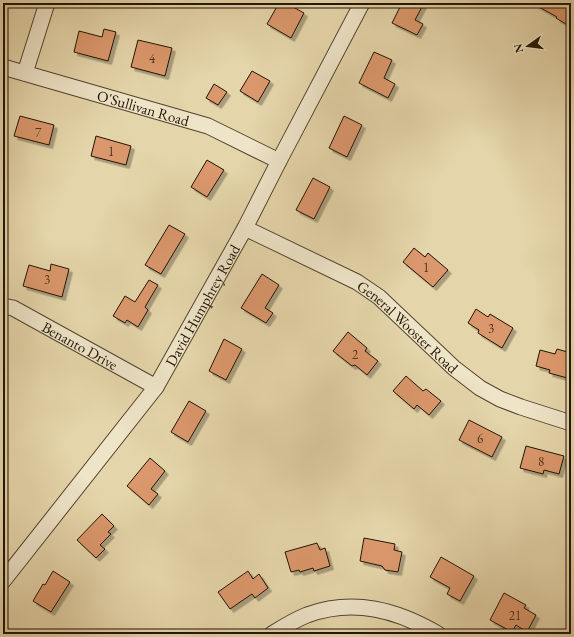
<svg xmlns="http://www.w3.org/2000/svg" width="574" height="637" viewBox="0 0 574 637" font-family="'EB Garamond',serif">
  <defs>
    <filter id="shadow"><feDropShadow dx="3.5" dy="3.5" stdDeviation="0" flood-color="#0004"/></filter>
  </defs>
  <rect width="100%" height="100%" fill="#e5d5aa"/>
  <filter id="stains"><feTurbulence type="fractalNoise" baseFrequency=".005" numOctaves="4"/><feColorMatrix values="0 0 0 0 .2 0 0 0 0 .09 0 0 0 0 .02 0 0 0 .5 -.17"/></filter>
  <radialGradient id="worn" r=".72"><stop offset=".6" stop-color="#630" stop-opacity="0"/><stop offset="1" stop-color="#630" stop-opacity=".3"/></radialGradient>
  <g fill="#db986c" stroke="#211403" filter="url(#shadow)">
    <polygon points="279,3 286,3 304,13 291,38 267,24"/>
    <polygon points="402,3 424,3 415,20 423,24 417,35 392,23"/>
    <polygon points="532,3 571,3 571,27 556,18 557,17"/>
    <polygon points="104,29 116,32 108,61 74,52 79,31 102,37"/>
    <polygon points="138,40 172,48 165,76 131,67"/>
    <polygon points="374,52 392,60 384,78 395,84 388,98 359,83"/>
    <polygon points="252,71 270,81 258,102 240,91"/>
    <polygon points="214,84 227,92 218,105 206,98"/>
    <polygon points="20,116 54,125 49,145 14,136"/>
    <polygon points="344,116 362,125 347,157 329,148"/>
    <polygon points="96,136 131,146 126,165 91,156"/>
    <polygon points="207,160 224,170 207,197 191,187"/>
    <polygon points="313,178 330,187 314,219 296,210"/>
    <polygon points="169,225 185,234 161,274 145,265"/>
    <polygon points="414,248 425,257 428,253 448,270 433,287 403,262"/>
    <polygon points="51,264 69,269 62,297 23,286 29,265 50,271"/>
    <polygon points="262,274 279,285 265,308 273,313 266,323 241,308"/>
    <polygon points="149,280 158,285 145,307 148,310 138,327 127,320 125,323 113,316 125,296 135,302"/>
    <polygon points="476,309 488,317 490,314 513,328 502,348 478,333 479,330 468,323"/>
    <polygon points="348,332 367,348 365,351 378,361 367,375 355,365 352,366 333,351"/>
    <polygon points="224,339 242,349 226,380 209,371"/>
    <polygon points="557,349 571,353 571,379 549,373 550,370 536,366 540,350 555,354"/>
    <polygon points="406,376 423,391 426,389 441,401 429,415 417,405 414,409 393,391"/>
    <polygon points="189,401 206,411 188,442 171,432"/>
    <polygon points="469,420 502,437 492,457 459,440"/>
    <polygon points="526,446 564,456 559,474 544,470 543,474 520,468"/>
    <polygon points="150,458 165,471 151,489 158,494 149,505 127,486"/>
    <polygon points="102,514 114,526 108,532 111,534 100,545 105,549 96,558 77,540"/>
    <polygon points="364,538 395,544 394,550 402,552 398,572 385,570 382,566 360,561"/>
    <polygon points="317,543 320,550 325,548 330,566 314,571 313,568 300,572 299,570 291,572 285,552"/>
    <polygon points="441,557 474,576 460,601 447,594 450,588 430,577"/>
    <polygon points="53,571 70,582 51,612 33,601 43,584 45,585"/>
    <polygon points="248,571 253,579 259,574 268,588 255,598 252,594 230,609 218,592"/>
    <polygon points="504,593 526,605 524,608 536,615 527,632 516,625 512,632 490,620"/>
  </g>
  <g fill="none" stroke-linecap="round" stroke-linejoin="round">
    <g stroke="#52442d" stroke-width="17">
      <g id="minor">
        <path id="s1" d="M3,67L208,126L279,161"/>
        <polyline points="25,73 47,3"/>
        <path id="s2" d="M245,228L357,282L379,297L454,368L480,388L500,399L521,407L571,423"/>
        <path id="s3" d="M3,306L13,308L156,387"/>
        <path id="s4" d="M3,581L156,387L245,228L279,161L362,3"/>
        <path d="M272,634C283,627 295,620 307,615C354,598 397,610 438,634"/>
      </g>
    </g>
    <use href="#minor" stroke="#eee4c8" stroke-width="15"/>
  </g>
  <g text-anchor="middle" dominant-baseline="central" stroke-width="3.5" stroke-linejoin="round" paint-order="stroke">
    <g font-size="13" fill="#50351d">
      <text x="152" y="58">4</text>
      <text x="38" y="132">7</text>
      <text x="111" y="151">1</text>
      <text x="426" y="267">1</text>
      <text x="47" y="279">3</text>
      <text x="491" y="328">3</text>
      <text x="355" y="354">2</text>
      <text x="480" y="438">6</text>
      <text x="541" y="461">8</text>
      <text x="515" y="615">21</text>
    </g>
    <g font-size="15" fill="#211403" stroke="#eee4c8">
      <text stroke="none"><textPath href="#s1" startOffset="146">O'Sullivan Road</textPath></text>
      <text stroke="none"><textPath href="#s4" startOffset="341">David Humphrey Road</textPath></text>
      <text stroke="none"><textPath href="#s2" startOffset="192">General Wooster Road</textPath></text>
      <text stroke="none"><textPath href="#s3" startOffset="87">Benanto Drive</textPath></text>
    </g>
  </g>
  <rect width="574" height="637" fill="none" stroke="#e5d5aa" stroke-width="16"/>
  <rect x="4" y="4" width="566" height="629" fill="none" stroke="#211403" stroke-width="2"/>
  <rect x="8" y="8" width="558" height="621" fill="none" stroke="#211403"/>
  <g transform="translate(528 46) rotate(256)" stroke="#eee4c8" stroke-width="3" paint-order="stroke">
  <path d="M0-3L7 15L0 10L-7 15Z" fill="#211403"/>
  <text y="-6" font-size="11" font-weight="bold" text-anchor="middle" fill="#211403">N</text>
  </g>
  <rect width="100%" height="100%" filter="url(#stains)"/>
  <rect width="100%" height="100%" fill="url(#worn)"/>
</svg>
